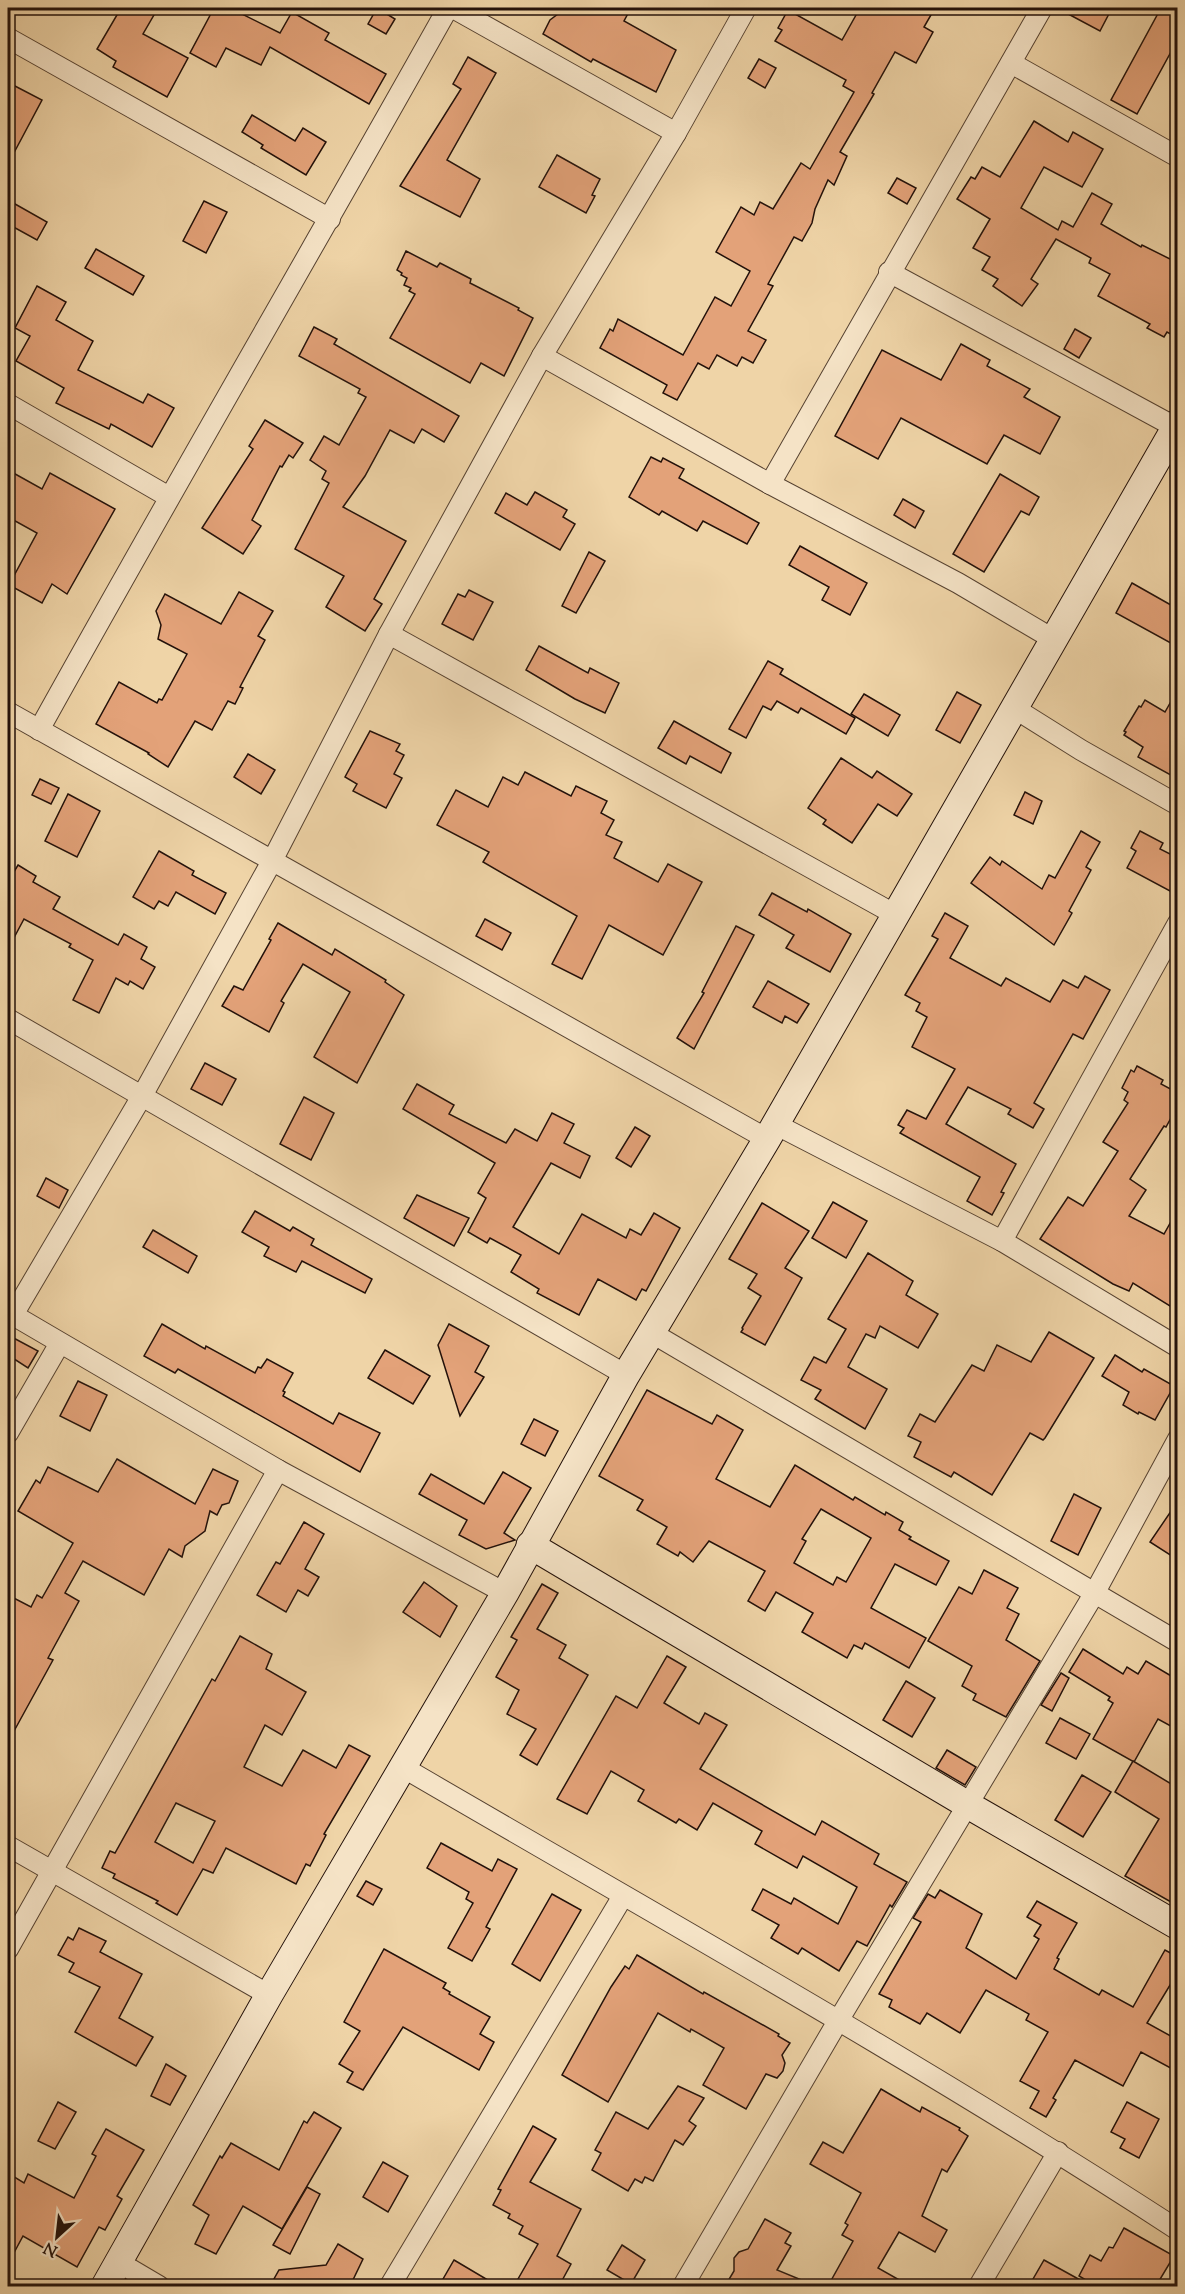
<svg xmlns="http://www.w3.org/2000/svg" width="1185" height="2294" viewBox="0 0 1185 2294" font-family="'Sorts Mill Goudy',serif">
  <rect width="100%" height="100%" fill="#efd4a7"/>
  <filter id="stains"><feTurbulence type="fractalNoise" baseFrequency=".00333" numOctaves="4"/><feColorMatrix values="0 0 0 0 .2 0 0 0 0 .09 0 0 0 0 .02 0 0 0 .5 -.17"/></filter>
  <radialGradient id="worn" r=".72"><stop offset=".6" stop-color="#630" stop-opacity="0"/><stop offset="1" stop-color="#630" stop-opacity=".3"/></radialGradient>
  <g fill="#e3a279" stroke="#23110a" stroke-width="1.5" fill-rule="evenodd">
    <polygon points="121,8 158,8 143,34 188,58 167,97 113,67 116,61 97,49"/>
    <polygon points="214,8 230,8 280,33 292,12 329,33 325,40 386,74 369,104 270,47 261,65 226,48 216,67 190,53"/>
    <polygon points="377,8 395,19 386,34 368,24"/>
    <polygon points="566,8 631,8 624,21 676,50 656,92 593,59 591,62 543,34 550,20"/>
    <polygon points="860,8 935,8 924,27 933,32 916,63 895,52 872,93 874,94 840,152 847,156 834,185 828,180 815,209 812,223 802,241 794,237 768,284 773,286 748,331 766,340 753,363 742,357 737,366 717,355 709,369 698,363 677,400 663,393 667,385 600,348 610,329 613,331 618,319 683,355 715,297 731,306 750,271 716,252 741,207 754,215 760,202 773,209 801,163 810,169 854,92 843,86 846,80 775,41 782,30 778,28 788,10 842,40"/>
    <polygon points="1057,8 1112,8 1100,31"/>
    <polygon points="1161,8 1178,8 1178,39 1137,114 1111,100"/>
    <polygon points="468,57 496,73 447,160 480,179 460,217 400,186 461,89 453,84"/>
    <polygon points="759,59 776,68 765,88 748,78"/>
    <polygon points="13,85 42,100 8,164 8,95"/>
    <polygon points="252,115 295,141 303,128 326,142 306,175 261,148 263,145 242,132"/>
    <polygon points="1034,121 1068,142 1073,132 1103,149 1082,187 1044,167 1021,208 1058,230 1062,221 1073,227 1092,193 1112,204 1101,224 1141,247 1142,245 1178,263 1178,338 1167,332 1164,337 1147,328 1150,324 1098,296 1110,274 1089,263 1091,258 1056,239 1031,279 1038,284 1022,306 993,286 998,279 982,270 990,257 973,248 990,219 957,199 971,177 975,179 982,167 1000,177"/>
    <polygon points="557,155 600,179 592,195 595,196 586,213 539,187"/>
    <polygon points="897,178 916,188 907,204 888,193"/>
    <polygon points="8,200 47,222 37,240 8,224"/>
    <polygon points="204,201 227,212 206,253 183,241"/>
    <polygon points="96,249 144,276 133,295 85,268"/>
    <polygon points="406,251 437,267 440,263 471,279 470,283 519,308 518,310 533,318 504,376 481,363 470,383 390,338 415,294 409,291 411,288 404,285 407,278 401,275 402,273 397,270"/>
    <polygon points="37,286 66,302 56,320 93,341 78,370 143,403 148,394 174,408 152,447 111,424 109,429 56,403 64,388 16,361 30,336 15,328"/>
    <polygon points="314,327 337,339 334,344 459,416 444,442 422,429 414,443 390,430 365,476 343,507 406,541 374,599 382,604 365,631 326,607 344,576 295,549 329,483 322,479 326,471 310,460 324,436 339,445 366,397 358,393 360,389 299,356"/>
    <polygon points="1075,329 1091,338 1079,358 1064,349"/>
    <polygon points="961,344 990,360 987,366 1030,389 1024,397 1060,417 1040,454 1004,435 987,464 901,418 878,459 835,436 882,350 941,380"/>
    <polygon points="265,420 303,443 293,458 289,455 282,467 280,466 252,520 261,526 243,554 202,528 253,449 249,446"/>
    <polygon points="651,457 661,462 663,458 684,469 679,478 759,523 747,544 703,521 697,531 662,511 659,515 629,497"/>
    <polygon points="8,470 42,489 50,473 115,509 67,594 52,584 42,603 9,585 37,533 8,517"/>
    <polygon points="1000,474 1039,497 1029,515 1021,511 984,572 953,554"/>
    <polygon points="535,492 567,510 563,517 575,524 560,550 495,513 506,493 527,505"/>
    <polygon points="903,499 924,511 915,528 894,515"/>
    <polygon points="800,546 867,583 850,615 822,600 829,587 789,565"/>
    <polygon points="589,552 605,561 576,613 562,606"/>
    <polygon points="1132,583 1178,609 1178,647 1116,613"/>
    <polygon points="469,590 493,602 473,640 442,624 458,594 465,597"/>
    <polygon points="239,592 273,611 258,636 265,640 240,687 243,688 235,704 228,701 212,730 195,721 168,767 148,754 149,753 96,724 119,682 157,703 159,699 162,700 187,654 158,639 161,625 156,611 165,594 221,624"/>
    <polygon points="539,646 588,673 590,668 619,683 605,713 575,699 526,670"/>
    <polygon points="768,661 783,669 780,674 855,718 846,734 801,708 798,713 777,701 771,710 763,706 746,738 729,729"/>
    <polygon points="1178,689 1178,779 1138,757 1143,747 1124,735 1126,732 1124,731 1139,706 1141,707 1145,700 1165,712"/>
    <polygon points="957,692 981,705 960,743 936,730"/>
    <polygon points="864,694 900,715 888,736 851,714"/>
    <polygon points="674,721 731,753 721,773 690,756 686,764 658,748"/>
    <polygon points="370,731 400,744 396,751 404,755 394,774 402,778 386,808 353,791 357,784 345,777"/>
    <polygon points="248,754 275,770 261,794 234,777"/>
    <polygon points="841,758 872,778 877,771 912,794 897,816 878,804 852,843 823,824 826,820 808,808"/>
    <polygon points="525,772 571,796 576,786 607,801 601,813 614,820 606,835 622,842 614,858 658,882 668,864 702,882 663,955 609,925 582,979 552,964 577,916 483,862 489,852 437,825 456,790 488,807 503,777 518,785"/>
    <polygon points="40,779 59,788 51,804 32,795"/>
    <polygon points="1025,792 1042,801 1033,824 1014,815"/>
    <polygon points="68,794 100,811 77,857 45,841"/>
    <polygon points="1081,831 1100,842 1086,867 1091,870 1069,911 1072,913 1054,945 971,883 990,857 1000,865 1002,861 1042,889 1049,875 1055,878"/>
    <polygon points="1140,831 1163,843 1160,849 1178,858 1178,876 1170,891 1127,868 1136,851 1131,848"/>
    <polygon points="159,851 194,871 192,875 226,893 215,914 176,892 168,906 159,901 154,909 133,897"/>
    <polygon points="18,865 36,876 33,882 60,897 53,909 118,945 124,934 147,947 141,959 155,967 143,989 130,981 128,985 116,978 99,1013 73,1000 93,960 69,947 71,944 24,919 8,949 8,882"/>
    <polygon points="772,893 807,912 808,909 851,934 830,972 786,948 794,935 759,915"/>
    <polygon points="945,913 968,926 950,958 1001,986 1006,978 1050,1002 1063,980 1078,988 1085,976 1110,990 1083,1039 1073,1034 1034,1103 1044,1109 1033,1128 1008,1114 1011,1109 968,1087 946,1124 1016,1164 1001,1192 1004,1193 992,1215 967,1201 980,1177 900,1133 904,1128 898,1125 907,1110 926,1119 955,1069 912,1047 927,1017 916,1011 920,1003 905,995 938,939 932,936"/>
    <polygon points="485,919 511,933 502,950 476,936"/>
    <polygon points="278,923 332,955 335,949 386,980 385,982 404,995 357,1083 314,1057 350,992 303,964 281,1001 284,1003 269,1032 222,1006 234,986 243,990 271,940 269,939"/>
    <polygon points="736,926 754,935 694,1049 677,1038 704,993 702,992"/>
    <polygon points="768,981 809,1004 797,1023 785,1016 782,1023 753,1007"/>
    <polygon points="205,1063 236,1079 222,1105 191,1089"/>
    <polygon points="1137,1066 1163,1080 1161,1084 1178,1093 1178,1105 1166,1127 1164,1126 1130,1179 1146,1190 1129,1216 1164,1234 1178,1209 1178,1311 1133,1283 1129,1291 1113,1284 1040,1239 1068,1197 1083,1206 1118,1151 1103,1142 1128,1103 1124,1100 1128,1092 1122,1088 1131,1070 1134,1072"/>
    <polygon points="417,1084 454,1105 449,1114 506,1143 515,1129 537,1141 552,1113 574,1124 564,1143 590,1156 580,1178 551,1163 513,1227 559,1254 582,1214 626,1238 630,1229 641,1235 654,1213 680,1228 646,1291 642,1289 636,1300 598,1279 579,1315 537,1293 539,1289 511,1272 521,1255 490,1238 487,1243 468,1232 486,1198 478,1193 495,1163 403,1109"/>
    <polygon points="304,1097 334,1113 311,1160 280,1144"/>
    <polygon points="635,1127 650,1136 631,1167 616,1158"/>
    <polygon points="46,1178 68,1190 59,1208 37,1196"/>
    <polygon points="417,1195 469,1218 454,1246 404,1218"/>
    <polygon points="833,1202 867,1221 846,1258 812,1238"/>
    <polygon points="762,1203 809,1231 785,1268 802,1278 765,1345 741,1332 743,1329 742,1328 761,1296 748,1288 757,1274 729,1259"/>
    <polygon points="255,1211 290,1231 293,1227 314,1239 311,1245 372,1279 365,1293 302,1261 296,1272 264,1256 269,1247 242,1232"/>
    <polygon points="153,1230 197,1256 188,1273 143,1247"/>
    <polygon points="868,1253 913,1281 906,1295 938,1314 918,1348 880,1326 875,1338 866,1334 848,1367 887,1389 865,1429 815,1399 821,1390 801,1380 814,1357 826,1363 846,1329 828,1319"/>
    <polygon points="162,1324 205,1349 206,1346 255,1373 258,1367 261,1368 267,1359 293,1373 283,1391 285,1392 283,1396 333,1424 339,1413 380,1433 360,1472 178,1369 175,1373 144,1356"/>
    <polygon points="449,1324 489,1346 475,1372 484,1377 460,1416 438,1345"/>
    <polygon points="1049,1332 1094,1358 1045,1438 1043,1440 1030,1433 992,1495 954,1472 951,1477 914,1457 921,1442 908,1436 920,1414 935,1422 972,1365 984,1371 997,1345 1031,1362"/>
    <polygon points="8,1335 38,1351 28,1368 8,1355"/>
    <polygon points="385,1350 430,1376 413,1404 368,1378"/>
    <polygon points="1115,1355 1142,1372 1144,1369 1174,1386 1155,1420 1139,1412 1138,1414 1123,1405 1129,1392 1102,1376"/>
    <polygon points="78,1381 107,1395 90,1431 60,1416"/>
    <path d="M647,1390L712,1424L717,1415L743,1430L716,1479L770,1507L795,1465L853,1500L855,1497L885,1515L886,1512L903,1522L899,1530L911,1537L909,1539L949,1561L936,1585L895,1564L871,1608L926,1638L909,1668L865,1643L862,1649L854,1645L847,1658L802,1632L813,1613L776,1592L765,1611L748,1601L765,1571L709,1541L693,1562L680,1552L678,1556L657,1544L667,1527L637,1510L643,1500L599,1476ZM821,1509L871,1538L846,1582L837,1577L833,1585L794,1563L806,1541L802,1539Z"/>
    <polygon points="534,1419 558,1431 545,1456 521,1444"/>
    <polygon points="117,1459 195,1504 213,1469 238,1481 229,1503 222,1505 217,1515 210,1511 205,1531 185,1546 182,1557 169,1549 144,1595 83,1561 65,1593 79,1601 48,1658 53,1660 8,1742 8,1595 31,1607 37,1595 42,1598 73,1543 18,1511 36,1480 40,1483 48,1467 98,1492"/>
    <polygon points="503,1472 531,1488 504,1533 515,1540 486,1549 459,1535 467,1520 419,1494 431,1474 484,1504"/>
    <polygon points="1074,1494 1101,1508 1078,1555 1051,1541"/>
    <polygon points="1178,1501 1178,1560 1150,1542"/>
    <polygon points="304,1522 324,1534 305,1569 319,1577 308,1596 298,1590 286,1612 257,1595 276,1562 280,1564"/>
    <polygon points="984,1570 1018,1588 1007,1608 1019,1614 1006,1640 1040,1661 1006,1717 973,1700 976,1694 962,1686 972,1666 928,1641 959,1587 972,1594"/>
    <polygon points="424,1582 457,1606 440,1637 403,1612"/>
    <polygon points="542,1584 558,1593 537,1629 566,1645 559,1658 588,1675 537,1765 520,1755 536,1729 507,1714 519,1690 496,1677 517,1640 511,1637"/>
    <path d="M240,1636L272,1654L266,1669L306,1692L282,1735L265,1725L244,1767L282,1786L303,1750L336,1768L349,1745L370,1756L324,1834L326,1835L310,1866L306,1864L296,1884L226,1848L213,1873L203,1869L177,1915L156,1903L158,1901L113,1878L115,1874L102,1868L110,1851L115,1853L212,1679L215,1681ZM176,1803L215,1821L193,1863L155,1842Z"/>
    <polygon points="1083,1649 1123,1674 1127,1667 1138,1674 1146,1661 1178,1680 1178,1730 1158,1719 1134,1762 1093,1739 1113,1703 1108,1700 1110,1697 1069,1672"/>
    <polygon points="667,1656 686,1667 664,1703 699,1724 705,1713 727,1725 700,1769 815,1835 822,1821 879,1854 874,1864 907,1882 892,1907 890,1905 867,1946 857,1941 839,1971 802,1948 798,1954 771,1938 779,1925 752,1910 763,1889 791,1904 794,1898 838,1924 857,1887 803,1856 797,1868 755,1844 762,1831 713,1803 697,1830 679,1819 676,1823 638,1801 644,1790 611,1771 587,1814 557,1799 616,1696 637,1708"/>
    <polygon points="1061,1673 1069,1678 1052,1711 1041,1705"/>
    <polygon points="906,1681 935,1698 912,1737 883,1720"/>
    <polygon points="1060,1718 1090,1734 1076,1759 1046,1743"/>
    <polygon points="947,1750 976,1767 965,1785 936,1768"/>
    <polygon points="1133,1761 1178,1788 1178,1891 1171,1902 1125,1876 1159,1819 1115,1792"/>
    <polygon points="1082,1775 1111,1792 1083,1837 1055,1820"/>
    <polygon points="441,1843 492,1871 498,1859 517,1869 486,1927 490,1929 472,1961 448,1948 473,1903 466,1899 469,1892 427,1868"/>
    <polygon points="366,1881 382,1889 373,1905 357,1896"/>
    <polygon points="940,1890 982,1914 966,1948 1016,1979 1039,1939 1034,1936 1041,1925 1027,1917 1037,1901 1077,1923 1057,1958 1059,1959 1054,1969 1099,1995 1102,1990 1133,2007 1165,1950 1178,1957 1178,1972 1147,2023 1178,2040 1178,2072 1141,2052 1123,2086 1075,2060 1053,2098 1056,2100 1046,2117 1030,2108 1039,2091 1020,2081 1048,2032 1026,2020 1029,2014 986,1990 960,2033 927,2013 920,2024 889,2007 892,2000 879,1994 921,1922 913,1918 928,1894 935,1898"/>
    <polygon points="552,1894 581,1910 540,1981 512,1964"/>
    <polygon points="79,1928 106,1941 100,1952 142,1974 119,2018 153,2037 136,2066 75,2032 100,1987 69,1972 74,1963 58,1955 68,1937 73,1940"/>
    <polygon points="384,1949 446,1983 443,1988 450,1992 449,1994 490,2017 480,2034 494,2042 479,2070 403,2027 363,2090 347,2082 353,2072 339,2064 360,2031 344,2022"/>
    <polygon points="637,1955 703,1994 704,1992 779,2034 778,2036 790,2043 782,2055 785,2063 783,2071 777,2078 766,2074 746,2109 703,2085 724,2048 691,2029 690,2032 658,2013 608,2102 562,2075 611,1987 625,1966 629,1969"/>
    <polygon points="166,2064 186,2076 170,2105 151,2096"/>
    <polygon points="678,2086 704,2098 689,2121 696,2126 683,2145 675,2140 653,2181 645,2177 642,2183 635,2179 628,2191 592,2170 601,2153 595,2150 616,2112 648,2129"/>
    <polygon points="881,2089 920,2112 922,2107 960,2128 959,2130 968,2136 947,2172 942,2169 922,2216 947,2230 935,2252 899,2232 878,2268 910,2286 828,2286 853,2241 842,2235 848,2225 845,2223 861,2193 810,2164 823,2142 843,2153"/>
    <polygon points="58,2102 76,2112 55,2149 38,2141"/>
    <polygon points="1127,2102 1159,2119 1139,2158 1120,2148 1125,2139 1111,2132"/>
    <polygon points="314,2112 341,2128 282,2229 243,2206 216,2254 195,2244 209,2215 193,2205 220,2156 222,2158 231,2143 279,2170 304,2121 307,2123"/>
    <polygon points="533,2126 556,2139 530,2182 581,2209 557,2256 571,2264 559,2286 514,2286 538,2244 519,2234 523,2226 508,2218 510,2214 493,2205 501,2190 498,2189"/>
    <polygon points="106,2129 144,2150 117,2196 122,2199 105,2230 99,2227 77,2267 23,2236 8,2264 8,2173 24,2183 28,2174 74,2198 96,2156 92,2154"/>
    <polygon points="383,2162 408,2176 388,2212 363,2197"/>
    <polygon points="307,2187 320,2194 290,2254 273,2245"/>
    <polygon points="765,2219 791,2233 785,2243 791,2246 777,2270 816,2286 725,2286 734,2271 734,2258 739,2252 748,2249"/>
    <polygon points="1124,2228 1174,2256 1156,2286 1096,2286 1079,2276 1090,2255 1101,2261 1109,2247 1113,2248"/>
    <polygon points="338,2244 363,2259 350,2286 270,2286 279,2270 326,2265"/>
    <polygon points="622,2245 645,2260 631,2284 607,2270"/>
    <polygon points="454,2260 498,2286 439,2286"/>
    <polygon points="1044,2260 1091,2286 1029,2286"/>
  </g>
  <g fill="none" stroke-linecap="round" stroke-linejoin="round">
    <g stroke="#564231" stroke-width="22">
      <g id="street">
        <polyline points="453,8 676,133"/>
        <polyline points="8,38 330,219"/>
        <polyline points="1011,63 1178,157"/>
        <polyline points="889,272 1175,427"/>
        <polyline points="542,356 770,484 958,583 1053,639"/>
        <polyline points="8,404 169,497"/>
        <polyline points="770,484 1042,8"/>
        <polyline points="389,634 896,915"/>
        <polyline points="1014,708 1081,750 1178,805"/>
        <polyline points="8,712 767,1139"/>
        <path d="M39,730C173,488 313,249 448,8"/>
        <polyline points="8,1019 626,1375"/>
        <polyline points="775,1124 1002,1241 1178,1347"/>
        <polyline points="1002,1241 1178,923"/>
        <polyline points="8,1312 278,1470 505,1593"/>
        <polyline points="13,1315 142,1096 272,861 389,634 542,356 676,133 746,8"/>
        <polyline points="652,1333 1178,1642"/>
        <polyline points="8,1433 60,1343"/>
        <path d="M404,1768C663,1919 926,2066 1178,2230"/>
        <polyline points="8,1846 269,1995"/>
        <polyline points="8,1949 278,1470"/>
        <polyline points="120,2263 159,2286"/>
        <polyline points="390,2286 623,1896"/>
        <polyline points="683,2286 838,2021 1094,1594 1178,1439"/>
        <polyline points="979,2286 1058,2152"/>
      </g>
    </g>
    <g stroke="#23110a" stroke-width="29">
      <g id="secondary">
        <polyline points="530,1545 968,1805 1178,1926"/>
        <polyline points="105,2286 269,1995 505,1593 626,1375 767,1139 1178,423"/>
      </g>
    </g>
    <use href="#street" stroke="#f5e3c6" stroke-width="20"/>
    <use href="#secondary" stroke="#f5e3c6" stroke-width="27"/>
  </g>
  <rect width="1185" height="2294" fill="none" stroke="#efd4a7" stroke-width="30"/>
  <rect x="9" y="9" width="1167" height="2276" fill="none" stroke="#23110a" stroke-width="3"/>
  <rect x="15" y="15" width="1155" height="2264" fill="none" stroke="#23110a" stroke-width="1.5"/>
  <g transform="translate(57 2237) rotate(207)" stroke="#f5e3c6" stroke-width="4.5" paint-order="stroke">
  <path d="M0-4.5L10 22L0 15L-10 22Z" fill="#23110a"/>
  <text y="-9" font-size="16" font-weight="bold" text-anchor="middle" fill="#23110a">N</text>
  </g>
  <rect width="100%" height="100%" filter="url(#stains)"/>
  <rect width="100%" height="100%" fill="url(#worn)"/>
</svg>
